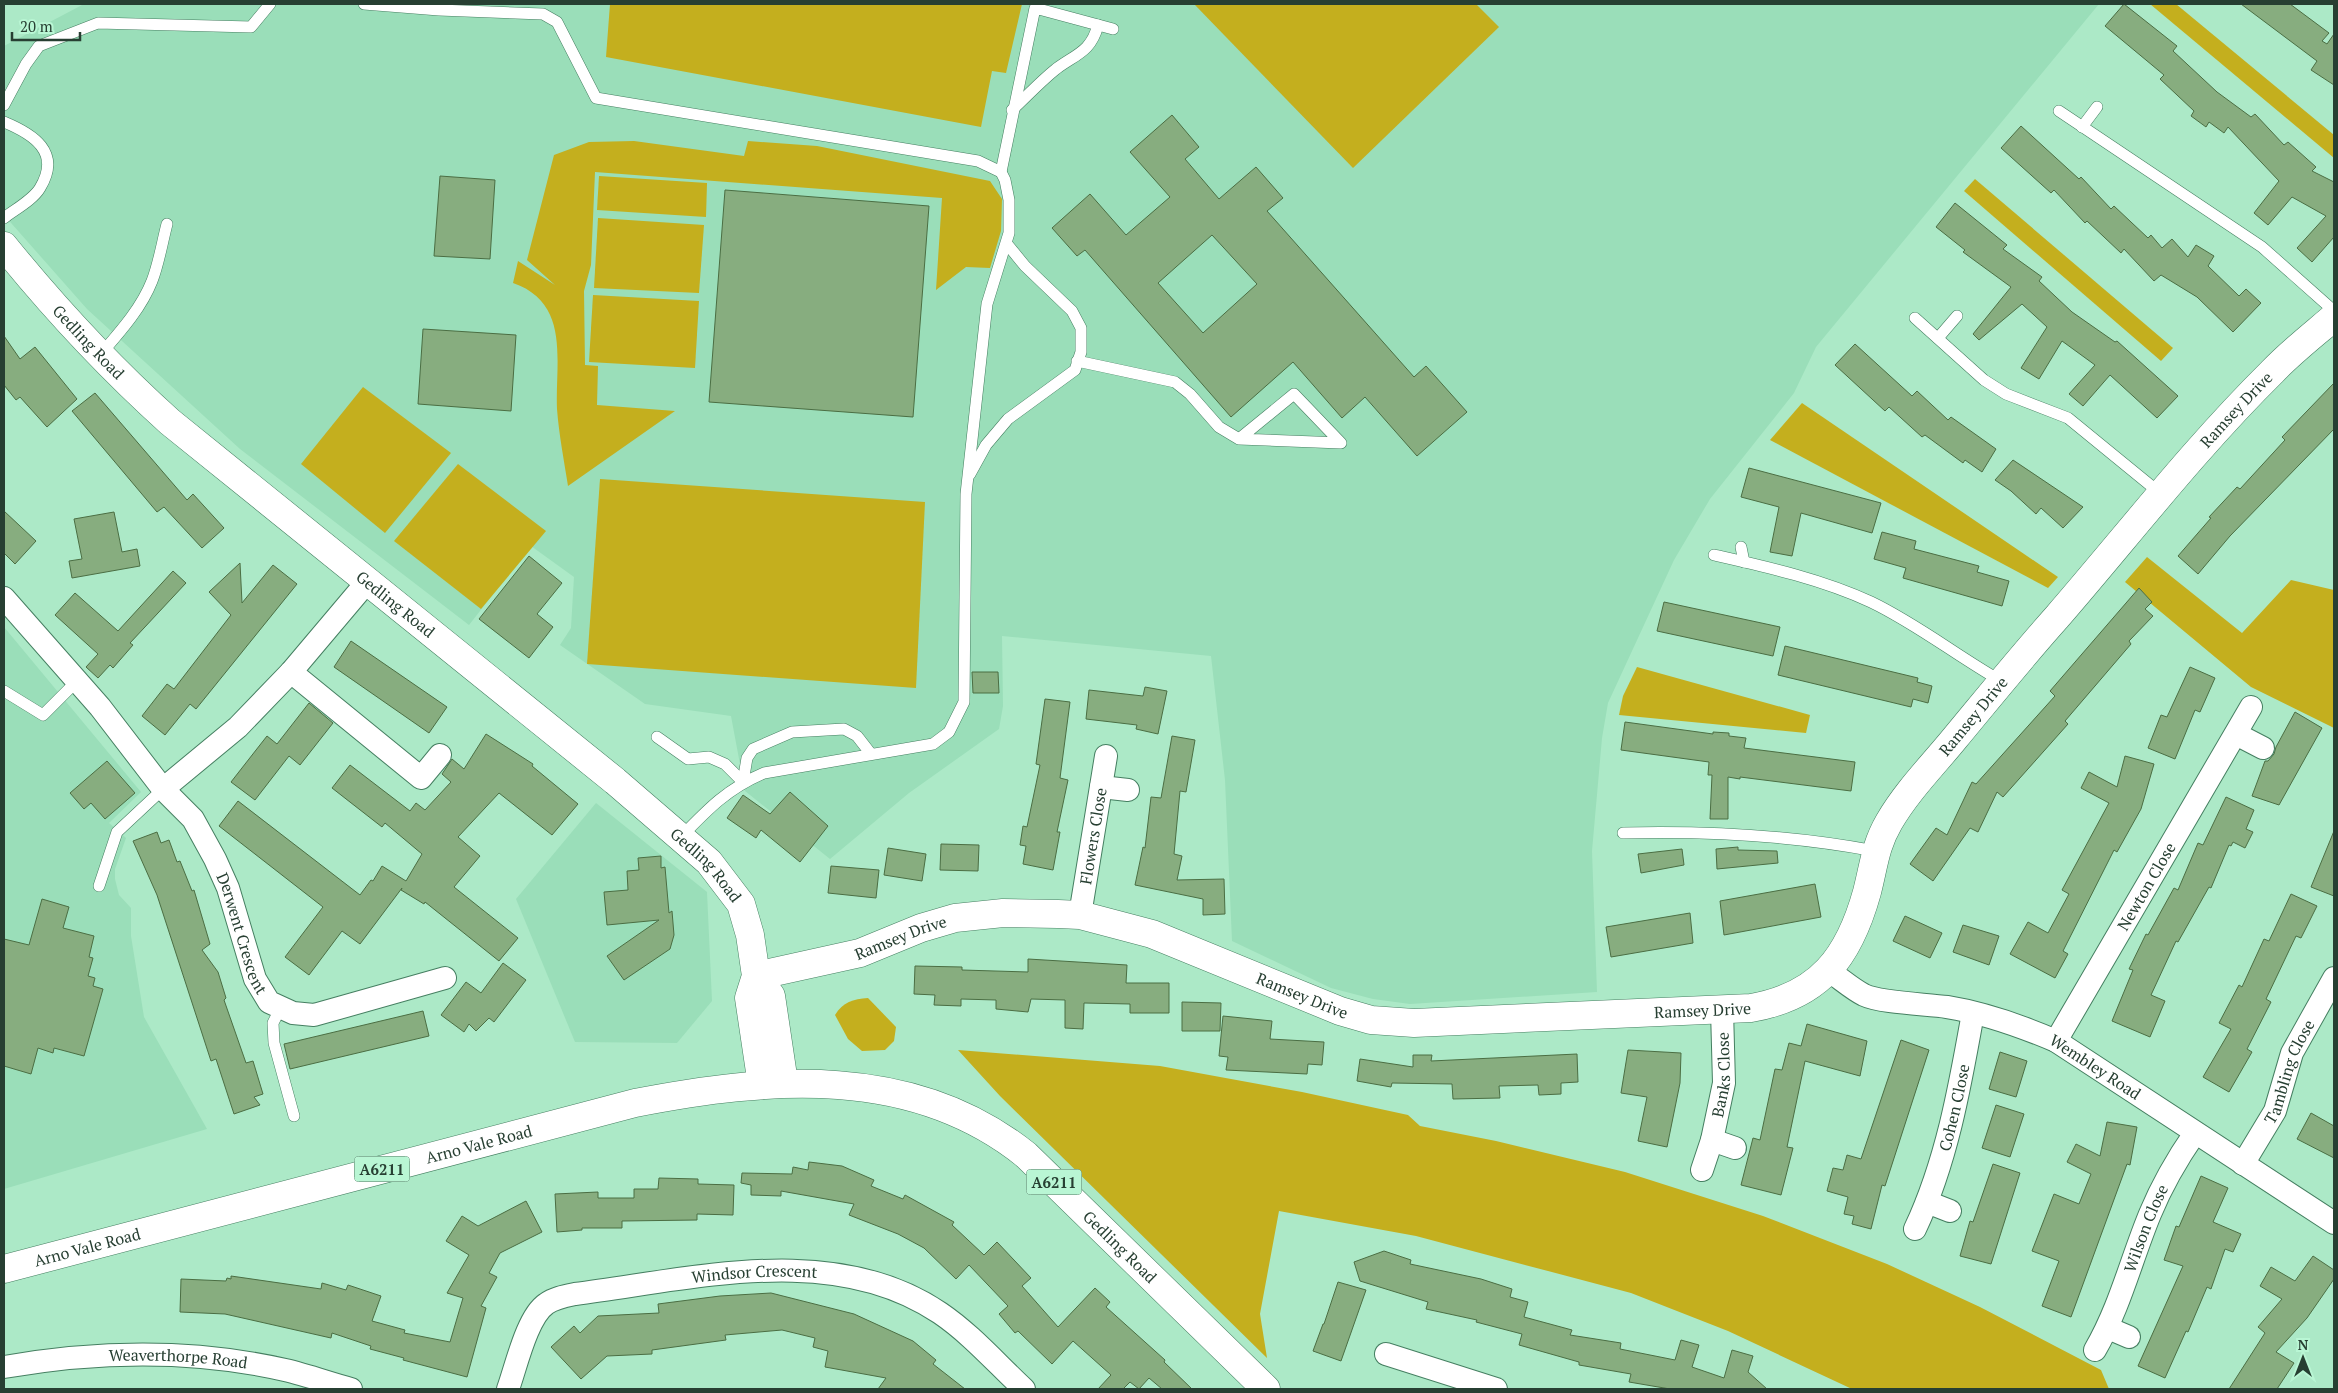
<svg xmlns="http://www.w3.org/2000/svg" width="2338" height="1393" viewBox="0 0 2338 1393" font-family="'PT Serif',serif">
  <rect width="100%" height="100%" fill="#ace9c7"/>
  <g fill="#9adeb9">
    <polygon points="84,4 2099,4 1816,347 1794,393 1710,499 1674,560 1608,703 1602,738 1592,851 1597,992 1410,1004 1373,999 1331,988 1232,941 1225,780 1211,656 1002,636 1003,706 999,729 909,793 830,859 745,791 731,716 645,704 560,645 571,628 574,577 531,546 469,625 240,449 87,309 4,215 4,46"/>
    <polygon points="4,627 141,792 109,823 126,838 115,869 115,879 119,895 131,908 131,936 144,1017 207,1129 4,1189"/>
    <polygon points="596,803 707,892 712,1001 677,1043 575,1042 516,899"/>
  </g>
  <g fill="#c4af1e">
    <polygon points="610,4 1022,4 1006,73 992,71 981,127 606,57"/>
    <polygon points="1194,4 1476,4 1499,27 1353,168"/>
    <polygon points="2150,4 2176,4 2334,135 2334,158"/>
    <path d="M634,141L744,156L748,141L817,146L990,181L1002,199L1001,231L990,268L966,267L936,290L942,198L595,172L591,265L584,291L585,365L598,366L597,405L675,411L568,486C564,460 559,435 557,409C555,362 571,303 513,283L518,261L555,285L527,260L554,155L589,142Z"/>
    <polygon points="599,176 707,183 706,217 597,210"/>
    <polygon points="1975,179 2173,348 2161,361 1964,191"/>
    <polygon points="598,218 704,225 699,293 594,288"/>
    <polygon points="593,295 699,301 695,368 589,362"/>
    <polygon points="363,387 451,453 385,533 301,464"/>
    <polygon points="1802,403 2058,577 2048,588 1770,440"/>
    <polygon points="458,464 546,531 481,609 394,541"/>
    <polygon points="600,479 925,502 916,688 587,664"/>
    <polygon points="2147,557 2242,633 2291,580 2334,590 2334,728 2251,687 2125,582"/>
    <polygon points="1637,667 1810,715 1806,733 1619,715 1623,696"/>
    <path d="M868,998L896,1027L894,1041L885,1050L862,1051L848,1039L835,1015C843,1002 853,999 868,998Z"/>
    <polygon points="958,1050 1160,1066 1302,1092 1408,1115 1420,1126 1496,1141 1625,1172 1763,1216 1887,1264 1980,1307 2101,1370 2109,1389 1852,1389 1728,1331 1631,1293 1416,1236 1279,1211 1260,1314 1267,1358 1000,1096"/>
  </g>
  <g fill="#87ad7f" stroke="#4b6e43" fill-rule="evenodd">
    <polygon points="2124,4 2177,46 2173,51 2217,92 2251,117 2255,114 2284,145 2288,142 2316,167 2312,171 2334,182 2334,237 2312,262 2297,248 2326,216 2292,197 2268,225 2254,213 2279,181 2228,127 2224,133 2209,122 2206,127 2191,116 2194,111 2160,79 2164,75 2105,26"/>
    <polygon points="2241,4 2290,4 2329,33 2322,41 2327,44 2334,34 2334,85 2311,70 2317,61"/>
    <path d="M1172,115L1199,147L1185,159L1219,199L1256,167L1283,198L1267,211L1414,377L1426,366L1467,412L1417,456L1365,397L1342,418L1293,362L1231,417L1085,250L1077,256L1052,228L1090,194L1126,235L1170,197L1130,152ZM1212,235L1257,284L1203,333L1158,283Z"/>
    <polygon points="2021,126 2079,179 2081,177 2111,209 2114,206 2148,238 2151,235 2162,248 2172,239 2188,257 2196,245 2214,256 2208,266 2239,296 2246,289 2261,303 2233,332 2197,297 2161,275 2154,281 2124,249 2121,253 2087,221 2085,223 2054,190 2051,193 2001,148"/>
    <polygon points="440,176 495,180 490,259 434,256"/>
    <polygon points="725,190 929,206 913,417 709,402"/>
    <polygon points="1955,203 2007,245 2003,249 2042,277 2039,281 2072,312 2115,342 2117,341 2178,396 2157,418 2110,375 2083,406 2069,394 2095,365 2062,341 2039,379 2021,368 2047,327 2022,304 1979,340 1973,334 2011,287 1963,252 1965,250 1936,227"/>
    <polygon points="423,329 516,335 511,411 418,404"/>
    <polygon points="4,336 20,359 35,347 77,399 47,427 20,397 16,400 4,385"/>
    <polygon points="1855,344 1912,396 1917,391 1948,420 1951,417 1996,449 1982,472 1965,460 1963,463 1925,435 1922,437 1889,407 1885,411 1835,365"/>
    <polygon points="2334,383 2334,429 2230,536 2198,574 2178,556 2211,518 2209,517 2237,487 2240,489 2285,440 2282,437"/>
    <polygon points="95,393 187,500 193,494 224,528 202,548 164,507 157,512 72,411"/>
    <polygon points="2013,460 2083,507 2063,528 2041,508 2036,514 2011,491 1995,480"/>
    <polygon points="1749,468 1881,503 1872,533 1801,513 1792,556 1770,552 1779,507 1741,497"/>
    <polygon points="4,511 36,541 15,564 4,553"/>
    <polygon points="114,512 122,552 137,549 140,566 72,578 69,561 82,559 74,519"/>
    <polygon points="1882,532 1916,541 1914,549 1979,566 1977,572 2009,581 2002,606 1903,578 1906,568 1874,559"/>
    <polygon points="529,556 562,583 537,614 553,627 529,658 479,619"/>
    <polygon points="240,563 242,603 273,565 297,584 196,709 190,704 165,735 142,716 167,684 174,689 231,615 209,592"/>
    <polygon points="173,571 186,583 130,643 133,645 113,668 110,665 98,678 86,667 98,654 55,615 75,593 118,631"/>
    <polygon points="2139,588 2152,602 2145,609 2153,616 2129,641 2131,644 2065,721 2068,724 2003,797 1997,792 1978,832 1970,828 1933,881 1910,864 1936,828 1947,835 1972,782 1976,784 2055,696 2050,691"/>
    <polygon points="1664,602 1780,627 1773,656 1657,631"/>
    <polygon points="351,641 447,707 429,733 334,667"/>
    <polygon points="1785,646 1918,678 1917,682 1932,686 1928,703 1913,699 1911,707 1778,675"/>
    <polygon points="2190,667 2215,678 2200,712 2195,710 2175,759 2148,748 2161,715 2167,717"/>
    <polygon points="972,672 998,672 999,693 973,693"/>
    <polygon points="1145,687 1167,691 1158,734 1136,729 1137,725 1086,719 1089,690 1143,696"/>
    <polygon points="1045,699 1070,702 1060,778 1068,780 1057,832 1060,832 1053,870 1023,864 1026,846 1020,845 1023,826 1027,827 1040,765 1036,764"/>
    <polygon points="309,703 333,723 300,765 289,756 255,800 231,782 267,736 277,744"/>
    <polygon points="2295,712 2322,728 2279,805 2252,796 2265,761 2268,761 2274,754 2276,747"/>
    <polygon points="1625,722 1713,734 1713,732 1729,733 1729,736 1746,738 1744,748 1855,762 1851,791 1740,777 1740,779 1728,777 1728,819 1710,819 1712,775 1708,775 1709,762 1621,750"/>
    <polygon points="486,734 533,764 532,766 578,804 552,835 499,793 458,837 480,856 454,887 518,938 499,961 425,902 424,904 401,890 402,888 360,944 342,931 309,975 285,957 323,907 219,826 238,801 360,895 371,880 373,881 382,866 406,881 422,854 385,823 382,827 332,788 350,765 410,811 416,803 425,810 451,782 442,774 452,759 464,769"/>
    <polygon points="1172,736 1195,740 1186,792 1180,791 1174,854 1182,856 1177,880 1224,879 1225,914 1203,915 1203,899 1135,885 1143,847 1145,848 1151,797 1161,798"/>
    <polygon points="2125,756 2154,764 2141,809 2117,852 2114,850 2063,951 2068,954 2055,978 2010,954 2028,922 2048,933 2069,894 2062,890 2109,803 2081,788 2089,772 2117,787"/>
    <polygon points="107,761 135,793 105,819 91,803 84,809 70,793"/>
    <polygon points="790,792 828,826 800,862 761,830 756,838 727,818 743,795 770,814"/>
    <polygon points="2226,797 2254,810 2246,829 2253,832 2245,848 2233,842 2231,846 2229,845 2211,888 2209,887 2178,942 2176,941 2151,995 2165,1001 2150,1037 2112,1021 2133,970 2129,969 2146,934 2148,935 2174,888 2178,890 2198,843 2203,845"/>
    <polygon points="2334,831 2334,896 2311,887"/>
    <polygon points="157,832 161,843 169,840 177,862 180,861 192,891 194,890 210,944 202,950 218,972 226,998 224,1000 246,1063 253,1061 263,1094 254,1097 260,1105 234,1114 216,1059 211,1061 157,895 133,841"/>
    <polygon points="941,844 979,845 978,871 940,870"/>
    <polygon points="1738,847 1738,850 1777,851 1778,863 1717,869 1716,849"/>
    <polygon points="888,848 926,854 922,881 884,875"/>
    <polygon points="1682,849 1684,865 1641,873 1638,854"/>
    <polygon points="661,856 661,868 665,867 669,913 672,911 674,935 670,949 624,980 607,956 659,920 607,925 604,892 628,890 627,871 639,870 638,858"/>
    <polygon points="831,866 879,870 876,898 828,893"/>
    <polygon points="1815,884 1821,917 1724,935 1720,901"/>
    <polygon points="2291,894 2317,906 2301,938 2296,936 2266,999 2271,1002 2247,1049 2252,1052 2229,1092 2203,1077 2231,1029 2219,1023 2239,985 2242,987 2264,939 2269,941"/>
    <polygon points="42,899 69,907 63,928 94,936 89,957 93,958 88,976 95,978 93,986 103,989 84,1056 54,1048 53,1053 38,1048 31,1074 4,1066 4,939 29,945"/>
    <polygon points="1690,913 1693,943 1611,957 1606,927"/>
    <polygon points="1905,916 1942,933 1930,958 1893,941"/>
    <polygon points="1963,925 1999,936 1989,965 1953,952"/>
    <polygon points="1028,959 1127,965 1126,983 1169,983 1169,1013 1130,1013 1130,1004 1084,1003 1083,1029 1065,1028 1065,1000 1031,999 1028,1012 996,1009 996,1000 961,999 961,1006 934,1005 935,995 914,994 915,966 962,967 962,970 1028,972"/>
    <polygon points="503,963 526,980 494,1022 489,1018 476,1031 469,1024 464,1032 441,1015 466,982 481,993"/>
    <polygon points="1182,1002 1221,1003 1220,1031 1182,1031"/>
    <polygon points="423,1011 429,1036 290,1069 284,1044"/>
    <polygon points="1223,1016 1272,1021 1270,1039 1324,1042 1322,1065 1308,1064 1307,1074 1226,1070 1228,1057 1219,1056"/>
    <polygon points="1807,1024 1867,1041 1860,1076 1805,1061 1787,1147 1793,1148 1781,1195 1741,1185 1753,1138 1760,1140 1775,1069 1782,1070 1789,1043 1801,1046"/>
    <polygon points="1901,1040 1929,1050 1885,1186 1882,1185 1871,1229 1852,1224 1854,1216 1844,1214 1848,1197 1827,1191 1833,1168 1843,1170 1847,1155 1861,1159"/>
    <polygon points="1628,1050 1681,1053 1680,1083 1667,1147 1638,1141 1647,1097 1621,1093"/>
    <polygon points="2000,1052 2027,1061 2016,1097 1989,1089"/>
    <polygon points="1577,1054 1578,1082 1561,1083 1561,1094 1539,1095 1538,1085 1499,1086 1500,1098 1453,1099 1452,1084 1392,1083 1391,1087 1357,1081 1360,1059 1413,1067 1413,1055 1432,1055 1431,1061"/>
    <polygon points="1996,1105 2024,1114 2010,1157 1982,1148"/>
    <polygon points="2311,1113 2334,1126 2334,1158 2297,1139"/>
    <polygon points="2107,1122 2137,1127 2130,1165 2127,1164 2071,1317 2042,1306 2059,1261 2032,1251 2054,1194 2079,1204 2091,1174 2067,1162 2076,1144 2100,1156"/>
    <polygon points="809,1162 842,1166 874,1180 871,1186 903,1199 905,1195 954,1222 952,1225 984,1255 997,1242 1031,1278 1022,1286 1058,1327 1095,1288 1110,1302 1106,1307 1165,1360 1164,1362 1192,1389 1162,1389 1149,1378 1139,1389 1130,1382 1123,1389 1098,1389 1111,1375 1073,1341 1052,1364 1018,1331 1015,1333 999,1314 1008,1306 969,1265 956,1279 924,1248 898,1234 849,1215 854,1204 781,1191 781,1196 751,1195 751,1185 741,1183 742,1173 792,1174 793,1167 808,1170"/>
    <polygon points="1993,1164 2020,1173 1991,1264 1960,1256 1970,1221 1973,1222"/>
    <polygon points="2201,1176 2228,1188 2213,1222 2241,1234 2233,1252 2225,1249 2211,1289 2207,1287 2188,1332 2186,1331 2165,1378 2138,1366 2183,1266 2164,1260 2176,1226 2179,1227"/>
    <polygon points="659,1178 698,1179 698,1184 734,1185 733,1215 697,1214 697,1220 622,1221 622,1228 582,1228 582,1230 557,1232 555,1194 598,1192 598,1198 634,1198 634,1189 658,1189"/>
    <polygon points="526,1201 542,1232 500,1253 489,1273 497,1277 481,1306 486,1308 467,1377 403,1360 404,1358 370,1349 371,1346 332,1333 331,1338 225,1314 180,1312 181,1279 226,1281 227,1278 231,1279 231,1276 321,1289 322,1283 346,1290 348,1285 381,1296 372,1321 405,1330 404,1333 450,1342 463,1298 447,1293 469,1255 446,1241 462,1216 478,1226"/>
    <polygon points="1384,1251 1411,1260 1410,1264 1481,1279 1512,1289 1510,1297 1528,1302 1524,1317 1572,1330 1570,1335 1621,1343 1620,1349 1675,1360 1681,1340 1699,1345 1692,1367 1724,1378 1732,1350 1753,1356 1748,1372 1767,1389 1670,1389 1629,1382 1631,1374 1579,1365 1579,1362 1519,1345 1522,1334 1476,1322 1477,1320 1426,1309 1428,1302 1360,1281 1354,1262"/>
    <polygon points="2313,1256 2334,1270 2334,1279 2307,1318 2276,1352 2294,1363 2277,1389 2229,1389 2265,1333 2258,1327 2282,1299 2260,1286 2271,1267 2295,1281"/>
    <polygon points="1338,1282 1366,1290 1341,1361 1313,1351 1323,1324 1324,1324"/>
    <polygon points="771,1293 854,1314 913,1341 936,1360 933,1364 965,1389 878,1389 886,1378 825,1367 828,1351 813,1347 815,1338 782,1330 725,1335 726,1340 652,1350 652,1354 607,1356 581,1379 551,1347 574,1326 580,1333 598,1316 659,1313 658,1304 720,1296"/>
  </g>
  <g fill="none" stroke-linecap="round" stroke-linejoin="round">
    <g stroke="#457f61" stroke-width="12">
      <g id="service">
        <path d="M364,4L439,10L543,14L557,22L596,98L978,161L1001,172L1005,180L1009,200V233L987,304L966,494L964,702L949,732L933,744L764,773C728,788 707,810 681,837"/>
        <polyline points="4,105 26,64 39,46 98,23 251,27 270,4"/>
        <path d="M1012,110C1027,96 1041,81 1056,69C1076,54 1091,52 1098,25"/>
        <polyline points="2059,111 2262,247 2334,311"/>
        <path d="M4,122C33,134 62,152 40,188C33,200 14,210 4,218"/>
        <polyline points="2082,127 2097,107"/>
        <polyline points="1001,172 1035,8 1113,29"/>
        <polyline points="1915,318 1984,380 2006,394 2068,418 2161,494"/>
        <polyline points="1938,338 1957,316"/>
        <path d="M100,355C119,333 141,309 152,281C159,263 162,243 167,224"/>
        <polyline points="1077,361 1175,382 1190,394 1219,427 1239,439 1341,443 1294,394 1239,439"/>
        <polyline points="970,474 986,445 1008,419 1075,370 1081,352 1081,328 1072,311 1025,266 1007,244"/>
        <polyline points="1741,547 1744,562"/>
        <path d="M1714,555C1767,567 1821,579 1871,602C1917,624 1957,656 2001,681"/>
        <polyline points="4,691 43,715 77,681"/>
        <polyline points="657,737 688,759 709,757 725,764 743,782"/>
        <polyline points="743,782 747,758 753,749 792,732 844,729 857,736 871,754"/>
        <path d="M1623,833C1708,831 1791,835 1875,851"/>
        <polyline points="99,886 117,832 163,789"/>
        <polyline points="280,1009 273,1023 274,1043 294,1116"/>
      </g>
    </g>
    <g stroke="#457f61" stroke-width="24">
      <g id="minor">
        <path id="s1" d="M4,598L100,707L163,789L193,819L215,859L228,888L255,979L269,1002L293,1013L314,1015L445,978"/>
        <polyline points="291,672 421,778 440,755"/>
        <polyline points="2236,734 2263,748"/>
        <polyline points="1101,787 1128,790"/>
        <polyline points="163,789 238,727 291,672 367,582"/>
        <path id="s2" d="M1080,915L1106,756"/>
        <path id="s3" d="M1829,971C1840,978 1852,989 1864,995C1881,1003 1926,1004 1947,1007C1984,1013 2021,1026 2056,1041L2334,1223"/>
        <path id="s4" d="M2056,1041L2251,707"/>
        <polyline points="1712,1140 1735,1148"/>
        <path id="s5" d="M2243,1164L2275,1111L2292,1053L2334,978"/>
        <path id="s6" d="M1702,1170L1712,1140L1724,1083L1722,1010"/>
        <polyline points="1927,1202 1950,1211"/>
        <path id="s7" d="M1915,1229C1947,1161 1960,1086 1973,1013"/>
        <polyline points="2108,1328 2129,1337"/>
        <path id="s8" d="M2095,1350C2120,1307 2131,1260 2150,1214C2162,1185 2177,1159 2195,1133"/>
        <polyline points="1386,1354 1496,1389"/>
        <path id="s9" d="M4,1367C96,1351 193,1349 285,1370C307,1375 329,1383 351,1389"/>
        <path id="s10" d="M508,1389C516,1367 527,1317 546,1304C554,1298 565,1296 575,1294C694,1279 834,1241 940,1313C971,1334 997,1364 1024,1389"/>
      </g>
    </g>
    <g stroke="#457f61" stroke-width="29">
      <g id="tertiary">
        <path id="s11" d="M4,246C55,309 110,368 170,422L615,781L709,862L741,904L750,935L756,976L749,998L762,1085"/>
        <path id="s12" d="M756,976L860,953L921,928L955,918L1003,913L1058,914L1080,915L1152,934L1340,1011L1371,1020L1414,1023L1751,1008C1820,996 1849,957 1867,892C1874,865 1875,846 1889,822C1907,791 1933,765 1955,738C1989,697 2022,656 2057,617C2128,535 2195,448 2272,372C2291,352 2313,335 2334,317"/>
        <polyline points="756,976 771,996 784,1083"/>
      </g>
    </g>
    <g stroke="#457f61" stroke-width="29">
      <g id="primary">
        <path id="s13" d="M4,1269L635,1103C769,1077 913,1064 1026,1155L1266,1389"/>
      </g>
    </g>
    <use href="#service" stroke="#fff" stroke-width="11"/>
    <use href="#minor" stroke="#fff" stroke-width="22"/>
    <use href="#tertiary" stroke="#fff" stroke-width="28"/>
    <use href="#primary" stroke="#fff" stroke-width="28"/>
  </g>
  <g text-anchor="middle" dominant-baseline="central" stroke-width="5" stroke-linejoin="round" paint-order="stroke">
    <g fill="#b9f6d4" stroke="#537663" stroke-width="1">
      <rect x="354.5" y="1156.5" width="55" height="25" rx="4"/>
      <rect x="1026.5" y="1169.5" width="55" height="25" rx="4"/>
    </g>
    <g font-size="15" font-weight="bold" fill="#273f32">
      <text x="382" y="1169">A6211</text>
      <text x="1054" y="1182">A6211</text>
    </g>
    <g font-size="16" fill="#273f32" stroke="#b9f6d4">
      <text stroke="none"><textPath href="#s11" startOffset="128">Gedling Road</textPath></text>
      <text stroke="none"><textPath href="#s12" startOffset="1812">Ramsey Drive</textPath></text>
      <text stroke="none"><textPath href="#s11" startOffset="532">Gedling Road</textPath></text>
      <text stroke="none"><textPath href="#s12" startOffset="1408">Ramsey Drive</textPath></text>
      <text stroke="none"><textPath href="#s2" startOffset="80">Flowers Close</textPath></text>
      <text stroke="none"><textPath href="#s11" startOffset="938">Gedling Road</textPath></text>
      <text stroke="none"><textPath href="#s4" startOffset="179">Newton Close</textPath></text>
      <text stroke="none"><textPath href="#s1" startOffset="416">Derwent Crescent</textPath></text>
      <text stroke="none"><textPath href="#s12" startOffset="150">Ramsey Drive</textPath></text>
      <text stroke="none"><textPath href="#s12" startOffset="570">Ramsey Drive</textPath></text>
      <text stroke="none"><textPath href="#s12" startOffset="975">Ramsey Drive</textPath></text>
      <text stroke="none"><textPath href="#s3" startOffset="288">Wembley Road</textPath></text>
      <text stroke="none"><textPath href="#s5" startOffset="104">Tambling Close</textPath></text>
      <text stroke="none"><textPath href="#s6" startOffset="98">Banks Close</textPath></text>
      <text stroke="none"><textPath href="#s7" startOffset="128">Cohen Close</textPath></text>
      <text stroke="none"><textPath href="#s13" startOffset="491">Arno Vale Road</textPath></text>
      <text stroke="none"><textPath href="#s8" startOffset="132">Wilson Close</textPath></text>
      <text stroke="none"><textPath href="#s13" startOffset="86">Arno Vale Road</textPath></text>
      <text stroke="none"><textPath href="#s13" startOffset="1192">Gedling Road</textPath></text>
      <text stroke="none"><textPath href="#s10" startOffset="306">Windsor Crescent</textPath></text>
      <text stroke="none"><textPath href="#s9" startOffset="175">Weaverthorpe Road</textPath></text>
    </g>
  </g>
  <rect width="2338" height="1393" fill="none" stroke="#273f32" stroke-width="10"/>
  <g transform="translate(2303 1358)" stroke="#b9f6d4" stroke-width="4" paint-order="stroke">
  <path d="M0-4L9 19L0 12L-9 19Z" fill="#273f32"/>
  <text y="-8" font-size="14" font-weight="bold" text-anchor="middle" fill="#273f32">N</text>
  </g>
  <path d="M12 32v8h68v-8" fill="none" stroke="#273f32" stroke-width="2.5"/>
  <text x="20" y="32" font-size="15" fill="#273f32" stroke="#b9f6d4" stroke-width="4" paint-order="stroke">20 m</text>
</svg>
